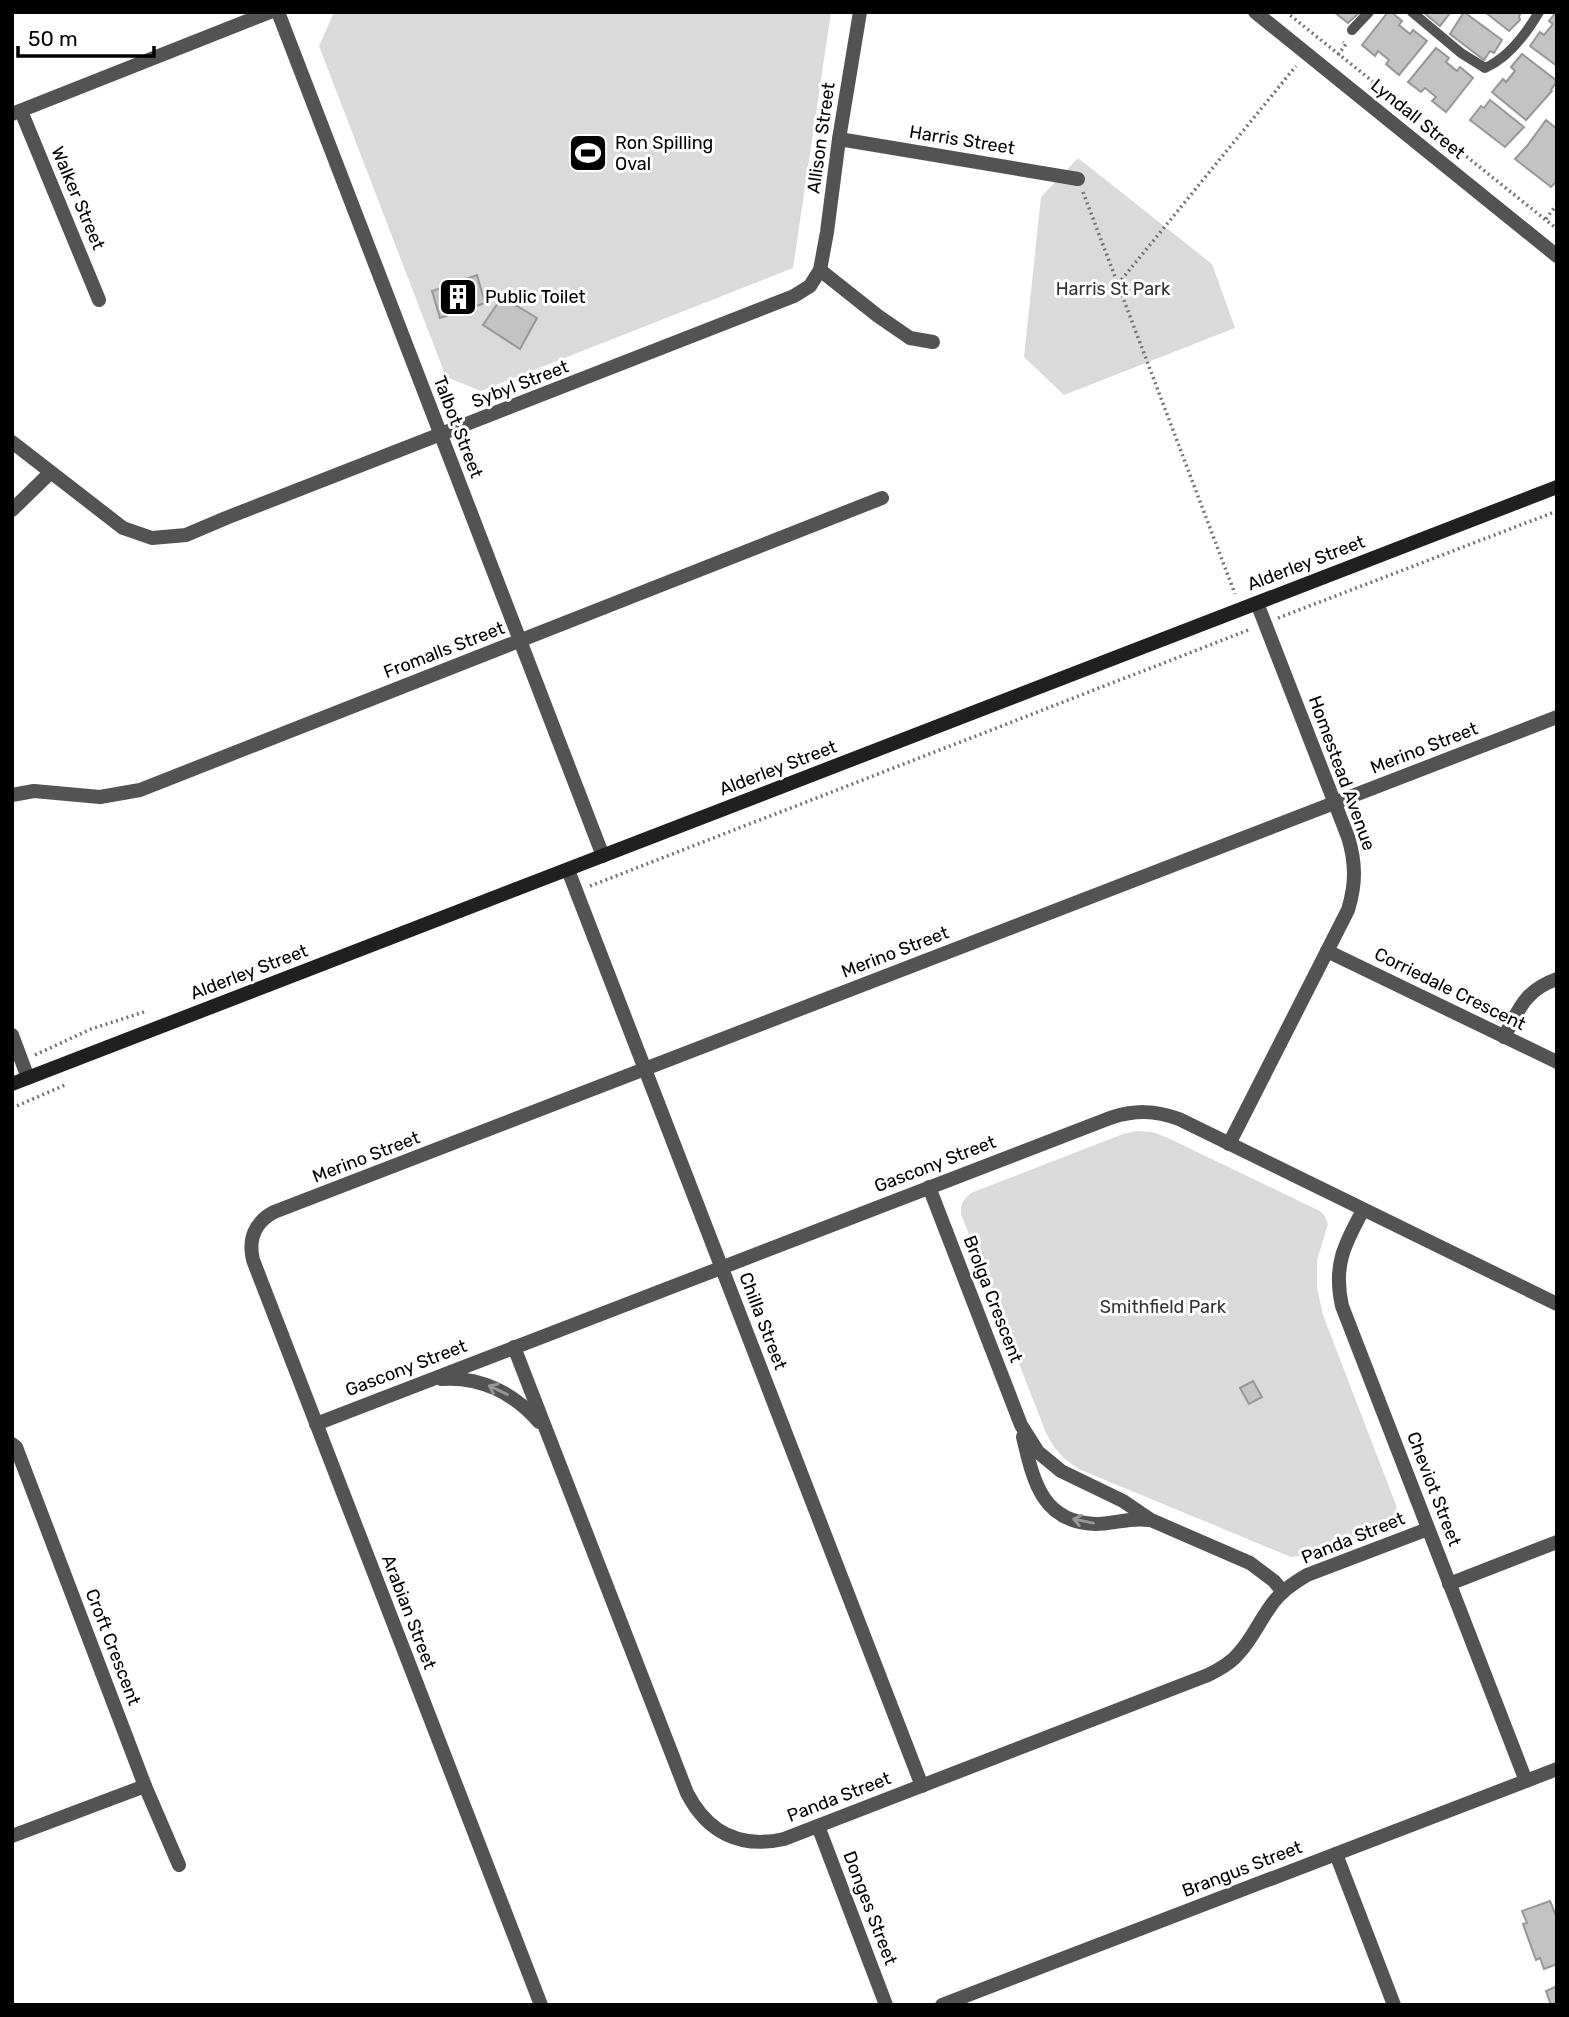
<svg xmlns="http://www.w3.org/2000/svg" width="1569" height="2017" viewBox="0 0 1569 2017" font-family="Rubik,sans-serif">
  <rect width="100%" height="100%" fill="#fff"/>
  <g fill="#dadada">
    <polygon points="334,12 831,12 793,268 481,391 446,377 319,46"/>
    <polygon points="1078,158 1212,264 1235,328 1064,395 1024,357 1041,197"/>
    <path d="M1137,1131L1152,1132L1166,1137L1320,1211L1325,1216L1328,1224L1317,1260V1288L1323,1315L1396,1505C1398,1515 1396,1519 1388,1525L1311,1555L1291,1557L1081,1470C1064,1460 1055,1451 1046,1433L961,1214C960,1204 963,1200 971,1193L1123,1134Z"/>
  </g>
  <g fill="#c3c3c3" stroke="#979797" stroke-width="2">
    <polygon points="1334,12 1358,12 1359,13 1348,23"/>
    <polygon points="1388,12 1391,12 1402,21 1399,25 1410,34 1413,30 1427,41 1399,75 1386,64 1389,60 1378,51 1375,56 1362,45"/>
    <polygon points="1423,12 1449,12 1450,13 1440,26"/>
    <polygon points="1464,12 1502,40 1494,53 1490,51 1484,60 1450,34"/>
    <polygon points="1485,12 1522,12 1519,16 1520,20 1509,31"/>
    <polygon points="1556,12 1557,12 1557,66 1530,46 1540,32 1544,35 1553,24 1549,21"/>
    <polygon points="1436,48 1449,58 1446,62 1457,71 1460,67 1473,78 1446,112 1432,101 1436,97 1425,88 1421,92 1408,82"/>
    <polygon points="1522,54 1557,81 1551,90 1552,91 1526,120 1492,92 1503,79 1506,82 1515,71 1511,67"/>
    <polygon points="1490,100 1524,127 1505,147 1470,120 1481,106 1484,108"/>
    <polygon points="1546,120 1557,129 1557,181 1551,187 1515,159 1527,146"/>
    <polygon points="477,275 485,303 440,318 432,291"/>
    <polygon points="502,297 537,318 520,349 483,325"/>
    <polygon points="1253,1381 1262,1397 1249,1404 1240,1388"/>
    <polygon points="1550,1901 1557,1918 1557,1964 1544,1969 1540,1958 1536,1960 1523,1924 1527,1923 1522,1911"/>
    <polygon points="1557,1986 1557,2005 1551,2005 1546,1991"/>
  </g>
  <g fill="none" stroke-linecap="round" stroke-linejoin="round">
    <g stroke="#757575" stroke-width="3.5" stroke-dasharray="2 3.5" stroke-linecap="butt">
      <polyline points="1286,12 1557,229"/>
      <polyline points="1338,55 1346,44 1343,42"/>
      <polyline points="1083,192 1235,594"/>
      <polyline points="1546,219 1557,204"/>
      <polyline points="1118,284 1296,66"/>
      <polyline points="1278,618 1557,511"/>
      <polyline points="590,886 1251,629"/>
      <polyline points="35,1055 91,1029 144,1012"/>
      <polyline points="12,1108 65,1085"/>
    </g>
    <g stroke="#535353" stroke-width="10">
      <path d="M1412,12L1461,53L1485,68C1508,58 1526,34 1539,12"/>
      <polyline points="1352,30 1369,12"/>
    </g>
    <g stroke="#535353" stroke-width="14">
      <polyline points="278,12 603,856"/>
      <polyline points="1255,12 1557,256"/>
      <polyline points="21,111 99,300"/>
      <polyline points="12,114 270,12"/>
      <polyline points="839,139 1078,179"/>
      <polyline points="820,270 878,316 910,338 933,342"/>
      <polyline points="12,442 123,528 152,538 186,535 226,518 794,296 810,286 820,270 827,232 839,139 860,12"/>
      <polyline points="12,510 50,473"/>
      <polyline points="12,795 34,791 100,797 140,790 882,498"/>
      <polyline points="568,870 922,1786"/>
      <polyline points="1327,951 1557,1062"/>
      <polyline points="12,1035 28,1078"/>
      <path d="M1504,1037C1519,1009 1525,990 1557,979"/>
      <path d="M1229,1144L1348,910C1356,884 1356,863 1348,837L1257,603"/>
      <polyline points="929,1187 1021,1425 1038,1452 1061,1471 1123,1501 1151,1520 1250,1563 1274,1581 1283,1592"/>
      <path d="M1363,1210C1344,1245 1333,1266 1342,1306L1526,1781"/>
      <path d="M514,1347L687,1793C707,1832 740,1849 784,1839L1208,1675C1220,1669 1231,1663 1239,1653C1252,1639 1259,1622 1270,1607C1279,1593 1292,1584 1307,1575L1428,1529"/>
      <path d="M441,1379C480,1376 514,1393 539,1422"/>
      <path d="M316,1424L1110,1118C1134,1110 1155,1110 1179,1119L1557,1304"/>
      <path d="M1023,1437C1033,1479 1041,1522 1095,1524C1114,1524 1130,1517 1149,1520"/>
      <polyline points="12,1444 16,1447 145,1786 179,1865"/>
      <polyline points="1449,1584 1557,1542"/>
      <polyline points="818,1826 886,2005"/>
      <polyline points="12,1836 145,1786"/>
      <polyline points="1336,1854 1394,2005"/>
      <path d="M541,2005L253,1260C248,1239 255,1222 274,1212L1557,717"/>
      <polyline points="942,2005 1557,1769"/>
    </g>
    <polyline stroke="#202020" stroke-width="14" points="12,1084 1557,487"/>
  </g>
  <defs><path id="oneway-shaft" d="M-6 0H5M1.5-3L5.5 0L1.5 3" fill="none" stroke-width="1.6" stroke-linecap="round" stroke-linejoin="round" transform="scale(1.75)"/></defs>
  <g stroke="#989898">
    <use href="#oneway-shaft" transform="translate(498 1390) rotate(-154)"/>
    <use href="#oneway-shaft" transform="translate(1083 1521) rotate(-168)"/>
  </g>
  <defs>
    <g id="stadium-square" transform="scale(2.0125)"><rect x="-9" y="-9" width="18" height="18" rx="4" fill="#000" stroke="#fff"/><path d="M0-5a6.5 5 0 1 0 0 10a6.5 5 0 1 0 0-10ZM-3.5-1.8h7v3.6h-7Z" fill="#fff"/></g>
    <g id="building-square" transform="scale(2.0125)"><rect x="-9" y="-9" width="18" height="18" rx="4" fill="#000" stroke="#fff"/><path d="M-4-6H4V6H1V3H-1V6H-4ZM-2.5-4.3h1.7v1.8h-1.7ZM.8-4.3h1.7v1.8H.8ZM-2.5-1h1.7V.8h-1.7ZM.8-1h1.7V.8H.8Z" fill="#fff"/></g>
  </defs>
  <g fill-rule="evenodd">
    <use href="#stadium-square" x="588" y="153"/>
    <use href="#building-square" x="458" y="297"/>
  </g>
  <g text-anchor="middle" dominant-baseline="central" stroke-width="6" stroke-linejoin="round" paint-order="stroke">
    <g font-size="18" fill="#000" stroke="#fff">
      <text transform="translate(1418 119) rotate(39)">Lyndall Street</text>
      <text transform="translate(821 138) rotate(-82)">Allison Street</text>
      <text transform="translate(962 140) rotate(9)">Harris Street</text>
      <text transform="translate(78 198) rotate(67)">Walker Street</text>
      <text transform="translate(520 384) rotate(-21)">Sybyl Street</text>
      <text transform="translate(458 427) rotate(69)">Talbot Street</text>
      <text transform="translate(1306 563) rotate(-21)">Alderley Street</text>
      <text transform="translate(444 650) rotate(-21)">Fromalls Street</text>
      <text transform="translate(1424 748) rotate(-21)">Merino Street</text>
      <text transform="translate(778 768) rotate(-21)">Alderley Street</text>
      <text transform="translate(1342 773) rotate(70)">Homestead Avenue</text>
      <text transform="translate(895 952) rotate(-21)">Merino Street</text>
      <text transform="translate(249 972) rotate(-21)">Alderley Street</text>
      <text transform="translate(1450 989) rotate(26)">Corriedale Crescent</text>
      <text transform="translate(366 1157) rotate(-21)">Merino Street</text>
      <text transform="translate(935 1164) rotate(-21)">Gascony Street</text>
      <text transform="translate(993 1299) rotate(69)">Brolga Crescent</text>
      <text transform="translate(763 1321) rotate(69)">Chilla Street</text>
      <text transform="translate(406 1368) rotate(-21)">Gascony Street</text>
      <text transform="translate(1434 1489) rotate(69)">Cheviot Street</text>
      <text transform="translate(1353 1538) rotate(-22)">Panda Street</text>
      <text transform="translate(409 1612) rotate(69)">Arabian Street</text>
      <text transform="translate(113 1647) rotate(69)">Croft Crescent</text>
      <text transform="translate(839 1797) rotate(-21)">Panda Street</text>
      <text transform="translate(1242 1869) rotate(-21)">Brangus Street</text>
      <text transform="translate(870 1908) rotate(69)">Donges Street</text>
    </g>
    <g font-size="18" fill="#000" stroke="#fff" text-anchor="start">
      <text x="615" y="143">Ron Spilling<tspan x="615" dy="21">Oval</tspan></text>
      <text x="485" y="297">Public Toilet</text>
    </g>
    <g font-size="18" fill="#313131" stroke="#fff">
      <text x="1113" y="289">Harris St Park</text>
      <text x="1163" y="1307">Smithfield Park</text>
    </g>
  </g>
  <rect width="1569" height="2017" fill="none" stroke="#000000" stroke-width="28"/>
  <path d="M18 46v10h136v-10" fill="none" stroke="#000000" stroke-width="3.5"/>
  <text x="28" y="46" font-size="21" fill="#000000" stroke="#ffffff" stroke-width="5" paint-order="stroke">50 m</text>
</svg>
